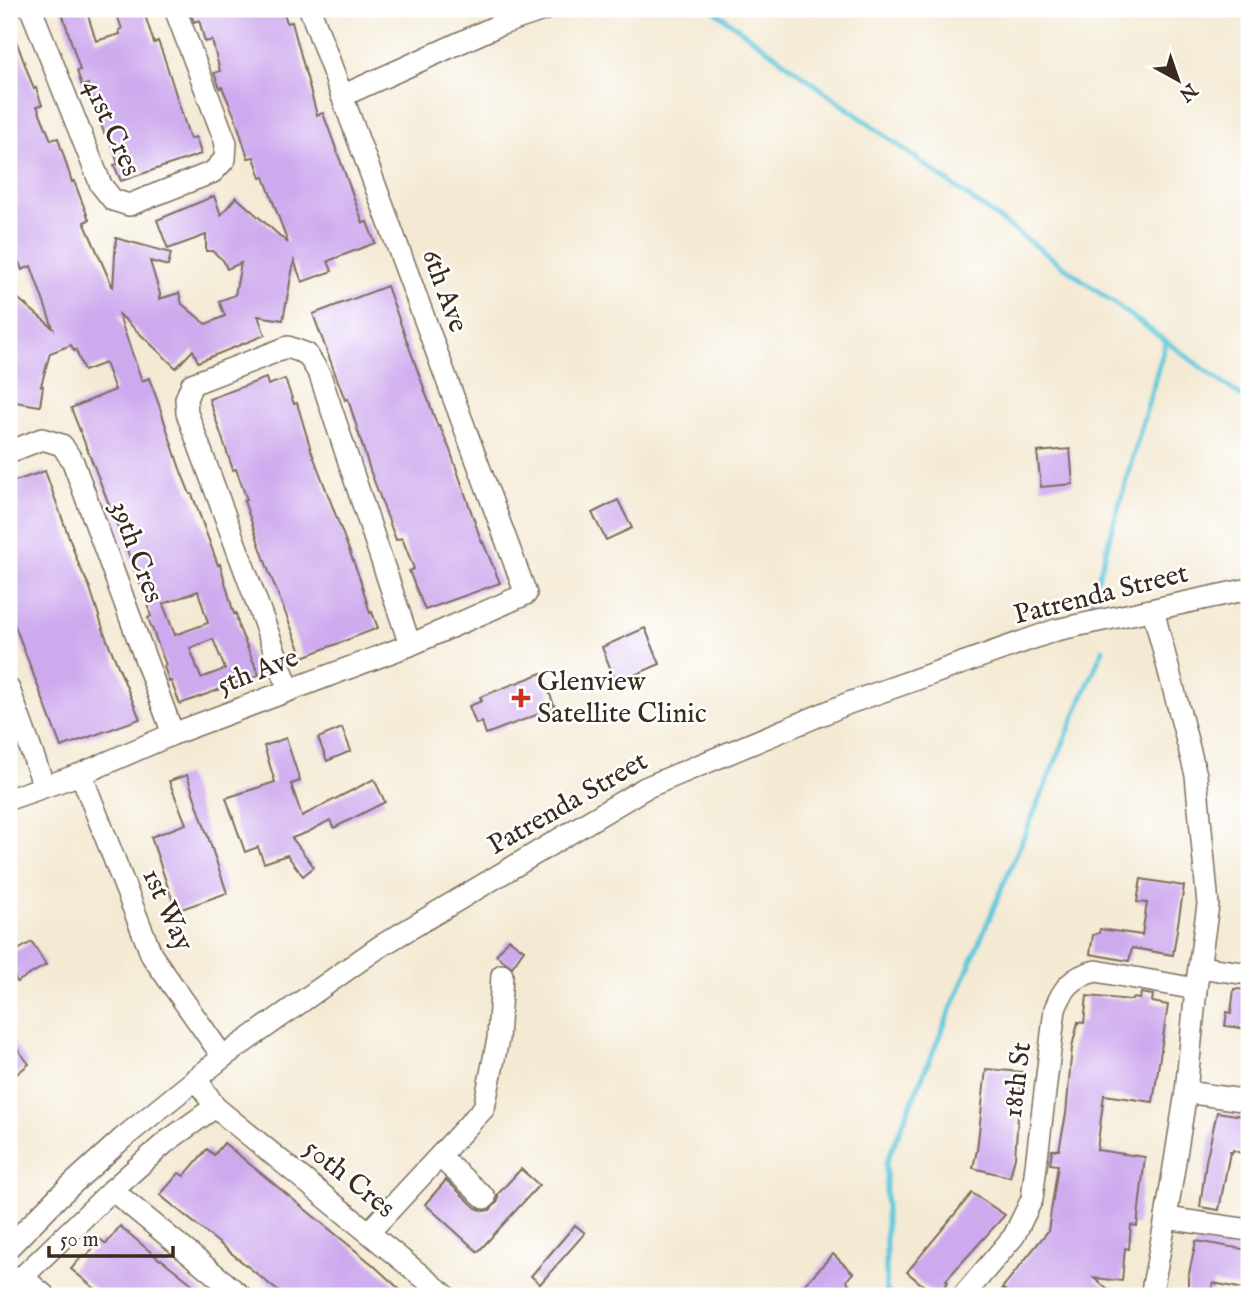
<svg xmlns="http://www.w3.org/2000/svg" width="1258" height="1305" viewBox="0 0 1258 1305" font-family="'IM FELL English',serif">
  <rect width="100%" height="100%" fill="#fff"/>
  <filter id="ink" filterUnits="userSpaceOnUse"><feTurbulence type="fractalNoise" baseFrequency=".0143" numOctaves="2"/><feDisplacementMap in="SourceGraphic" scale="14" xChannelSelector="R" yChannelSelector="G"/><feConvolveMatrix kernelMatrix="1 2 1 2 8 2 1 2 1" color-interpolation-filters="sRGB"/></filter>
  <filter id="wash" filterUnits="userSpaceOnUse"><feTurbulence type="fractalNoise" baseFrequency=".00686" numOctaves="4" result="noise"/><feDisplacementMap in="SourceGraphic" scale="28" xChannelSelector="R" yChannelSelector="G"/><feGaussianBlur stdDeviation="1.57" result="paint"/><feColorMatrix in="noise" values="0 0 0 0 0 0 0 0 0 0 0 0 0 0 0 0 0 1.4 0 .05"/><feComposite in="paint" operator="in"/></filter>
  <g filter="url(#wash)">
    <rect width="100%" height="100%" fill="#f4ead4"/>
    <g fill="none" stroke-linecap="round" stroke-linejoin="round">
      <g stroke="#60c8dc" stroke-width="5">
        <polyline points="712,9 1249,402"/>
        <polyline points="1091,603 1166,341"/>
        <polyline points="892,1296 886,1290 886,1163 1103,649"/>
      </g>
    </g>
    <g id="blocks">
      <g fill="#cda9ee" fill-rule="evenodd">
        <polygon points="61,9 86,9 96,41 120,34 119,30 122,29 115,9 143,9 154,43 158,41 166,63 190,139 196,137 201,154 121,181 114,165 118,164 108,132 104,133 88,84 82,86 77,71 80,70"/>
        <path d="M189,9H283L287,23L292,22L317,115L323,113L363,223L367,222L375,243L328,261L332,271L302,282L294,261L283,320L258,316L265,335L198,362L193,350L176,368L118,313L142,381L149,378L158,402L180,469L190,494H192L218,565L220,564L234,614L236,613L239,628L259,675L180,704L171,681L169,682L164,666L166,665L148,618L151,616L144,593L71,408L115,390L105,363L84,371L76,350L74,351L71,345L50,353L41,386H43L40,406L9,401L18,350L9,353V291L53,328L31,266L22,270L9,238V27H11L34,89L36,88L42,105L37,106L51,140L58,138L72,182L74,181L89,220L84,222L113,288L116,238L171,253L168,266L150,261L160,294L159,299L179,293L182,304L206,324L225,316L219,301L235,295L241,263L227,269L223,260L212,251H206V235L168,249L157,220L214,196L221,215L236,197L288,243L264,177L261,178L254,157L248,158L235,117L222,87L220,88L214,73L220,71L212,40L205,42L199,20L194,22ZM198,591L208,623L175,635L163,604ZM213,639L225,669L201,678L190,648Z"/>
        <polygon points="387,286 438,427 440,426 450,450 482,543 483,542 500,583 425,610 409,571 414,569 402,538 396,540 370,470 348,399 345,400 313,314"/>
        <polygon points="266,378 268,385 285,379 294,404 297,403 311,450 360,579 370,613 372,612 378,628 303,657 269,572 244,501 247,500 236,469 233,470 209,399"/>
        <polygon points="1070,449 1073,484 1041,487 1037,452"/>
        <polygon points="45,471 79,565 90,588 105,635 140,719 61,747 9,610 9,483"/>
        <polygon points="618,500 632,528 606,540 592,513"/>
        <polygon points="645,628 660,664 616,683 602,647"/>
        <polygon points="542,673 555,708 486,734 482,722 476,724 469,706 482,701 480,697"/>
        <polygon points="342,728 351,751 327,761 318,738"/>
        <polygon points="286,738 300,781 291,784 302,816 374,779 385,802 334,828 330,820 308,832 292,838 314,867 303,876 287,855 264,863 258,847 245,852 226,798 275,782 264,746"/>
        <polygon points="187,775 227,893 176,911 151,837 186,824 169,781"/>
        <polygon points="1141,879 1184,886 1173,955 1132,948 1129,961 1090,954 1093,935 1099,933 1100,929 1142,935 1147,903 1137,902"/>
        <polygon points="509,939 524,950 512,967 496,955"/>
        <polygon points="32,942 46,965 17,982 9,968 9,955"/>
        <polygon points="1234,989 1249,990 1249,1029 1225,1026 1227,1012 1231,1013"/>
        <polygon points="1141,993 1153,995 1152,1002 1168,1005 1153,1102 1104,1095 1097,1150 1145,1157 1137,1226 1131,1225 1129,1249 1125,1248 1122,1281 1094,1278 1115,1296 1012,1296 1002,1288 1048,1231 1058,1165 1050,1164 1052,1150 1059,1150 1066,1114 1072,1047 1078,1022 1084,1023 1087,996 1132,1000 1133,998 1140,999"/>
        <polygon points="9,1038 29,1064 9,1080"/>
        <polygon points="986,1069 1022,1072 1020,1099 1022,1099 1020,1116 1018,1116 1015,1157 1010,1177 973,1168 977,1150"/>
        <polygon points="1217,1112 1249,1117 1249,1156 1233,1150 1232,1153 1230,1152 1219,1210 1200,1207 1206,1161"/>
        <polygon points="224,1143 372,1264 407,1296 284,1296 160,1195 179,1173 184,1176 207,1149 214,1155"/>
        <polygon points="521,1169 539,1185 478,1252 425,1204 446,1180 476,1208 483,1211 490,1210 498,1201 498,1194"/>
        <polygon points="972,1193 1005,1215 946,1280 948,1282 936,1296 907,1272"/>
        <polygon points="575,1225 585,1233 540,1284 531,1276"/>
        <polygon points="120,1226 160,1260 161,1259 207,1296 104,1296 71,1269 83,1255 86,1257 100,1239 106,1244"/>
        <polygon points="1196,1241 1249,1250 1249,1290 1213,1283 1212,1296 1188,1296 1188,1278"/>
        <polygon points="833,1254 853,1273 847,1280 853,1296 794,1296"/>
      </g>
    </g>
  </g>
  <g filter="url(#ink)">
    <use href="#blocks" fill-opacity="0" stroke="#7c6d5e" stroke-width="2"/>
    <g fill="none" stroke-linecap="round" stroke-linejoin="round">
      <g stroke="#7c6d5e" stroke-width="24">
        <g id="minor">
          <polyline points="31,9 101,185 113,200 129,205 213,172 225,159 226,143 175,9"/>
          <polyline points="342,96 499,25 546,9"/>
          <polyline points="9,452 42,439 62,445 73,462 173,734"/>
          <polyline points="9,689 44,786"/>
          <polyline points="289,690 187,413 186,399 192,384 288,347 307,354 320,375 410,645"/>
          <polyline points="81,774 152,956 223,1057"/>
          <polyline points="9,799 81,774 173,734 410,645 526,594 310,9"/>
          <polyline points="1199,967 1249,974"/>
          <polyline points="1186,1092 1249,1101"/>
          <polyline points="215,1107 446,1296"/>
          <polyline points="440,1157 485,1198"/>
          <polyline points="112,1190 241,1296"/>
          <polyline points="1166,1218 1249,1230"/>
          <polyline points="369,1232 484,1108 498,1039 502,975"/>
          <polyline points="9,1247 58,1197 123,1138 223,1057 379,947 645,788 849,703 1056,630 1249,589"/>
          <polyline points="21,1276 45,1296"/>
          <polyline points="9,1290 112,1190 166,1142 215,1107 196,1078"/>
          <path d="M963,1296L1014,1236L1032,1199L1055,1009C1063,988 1073,976 1096,971L1196,989"/>
          <polyline points="1151,1296 1166,1218 1186,1092 1196,989 1208,905 1196,775 1153,610"/>
        </g>
      </g>
      <use href="#minor" stroke="#fff" stroke-width="21"/>
    </g>
  </g>
  <path fill="#c8321e" stroke="#fff" stroke-width="2.5" d="M517.5 687.5h7v7h7v7h-7v7h-7v-7h-7v-7h7z"/>
  <g text-anchor="middle" dominant-baseline="central" stroke-width="5" stroke-linejoin="round" paint-order="stroke">
    <g font-size="28" fill="#3b2a1e" stroke="#fff">
      <text transform="translate(111 128) rotate(66)">41st Cres</text>
      <text transform="translate(444 291) rotate(70)">6th Ave</text>
      <text transform="translate(136 552) rotate(70)">39th Cres</text>
      <text transform="translate(1101 595) rotate(-14)">Patrenda Street</text>
      <text transform="translate(258 672) rotate(-21)">5th Ave</text>
      <text transform="translate(568 804) rotate(-30)">Patrenda Street</text>
      <text transform="translate(167 910) rotate(66)">1st Way</text>
      <text transform="translate(1018 1080) rotate(-83)">18th St</text>
      <text transform="translate(349 1179) rotate(39)">50th Cres</text>
    </g>
    <g font-size="28" fill="#3b2a1e" stroke="#fff" text-anchor="start">
      <text x="537" y="682">Glenview<tspan x="537" dy="32">Satellite Clinic</tspan></text>
    </g>
  </g>
  <rect width="1258" height="1305" fill="none" stroke="#fff" stroke-width="35"/>
  <g transform="translate(1178 80) rotate(140)" stroke="#ffffff" stroke-width="5" paint-order="stroke">
  <path d="M0-5L12 26L0 18L-12 26Z" fill="#3b2a1e"/>
  <text y="-10" font-size="19" font-weight="bold" text-anchor="middle" fill="#3b2a1e">N</text>
  </g>
  <path d="M49 1246v10h124v-10" fill="none" stroke="#3b2a1e" stroke-width="3.5"/>
  <text x="60" y="1246" font-size="21" fill="#3b2a1e" stroke="#ffffff" stroke-width="5" paint-order="stroke">50 m</text>
</svg>
